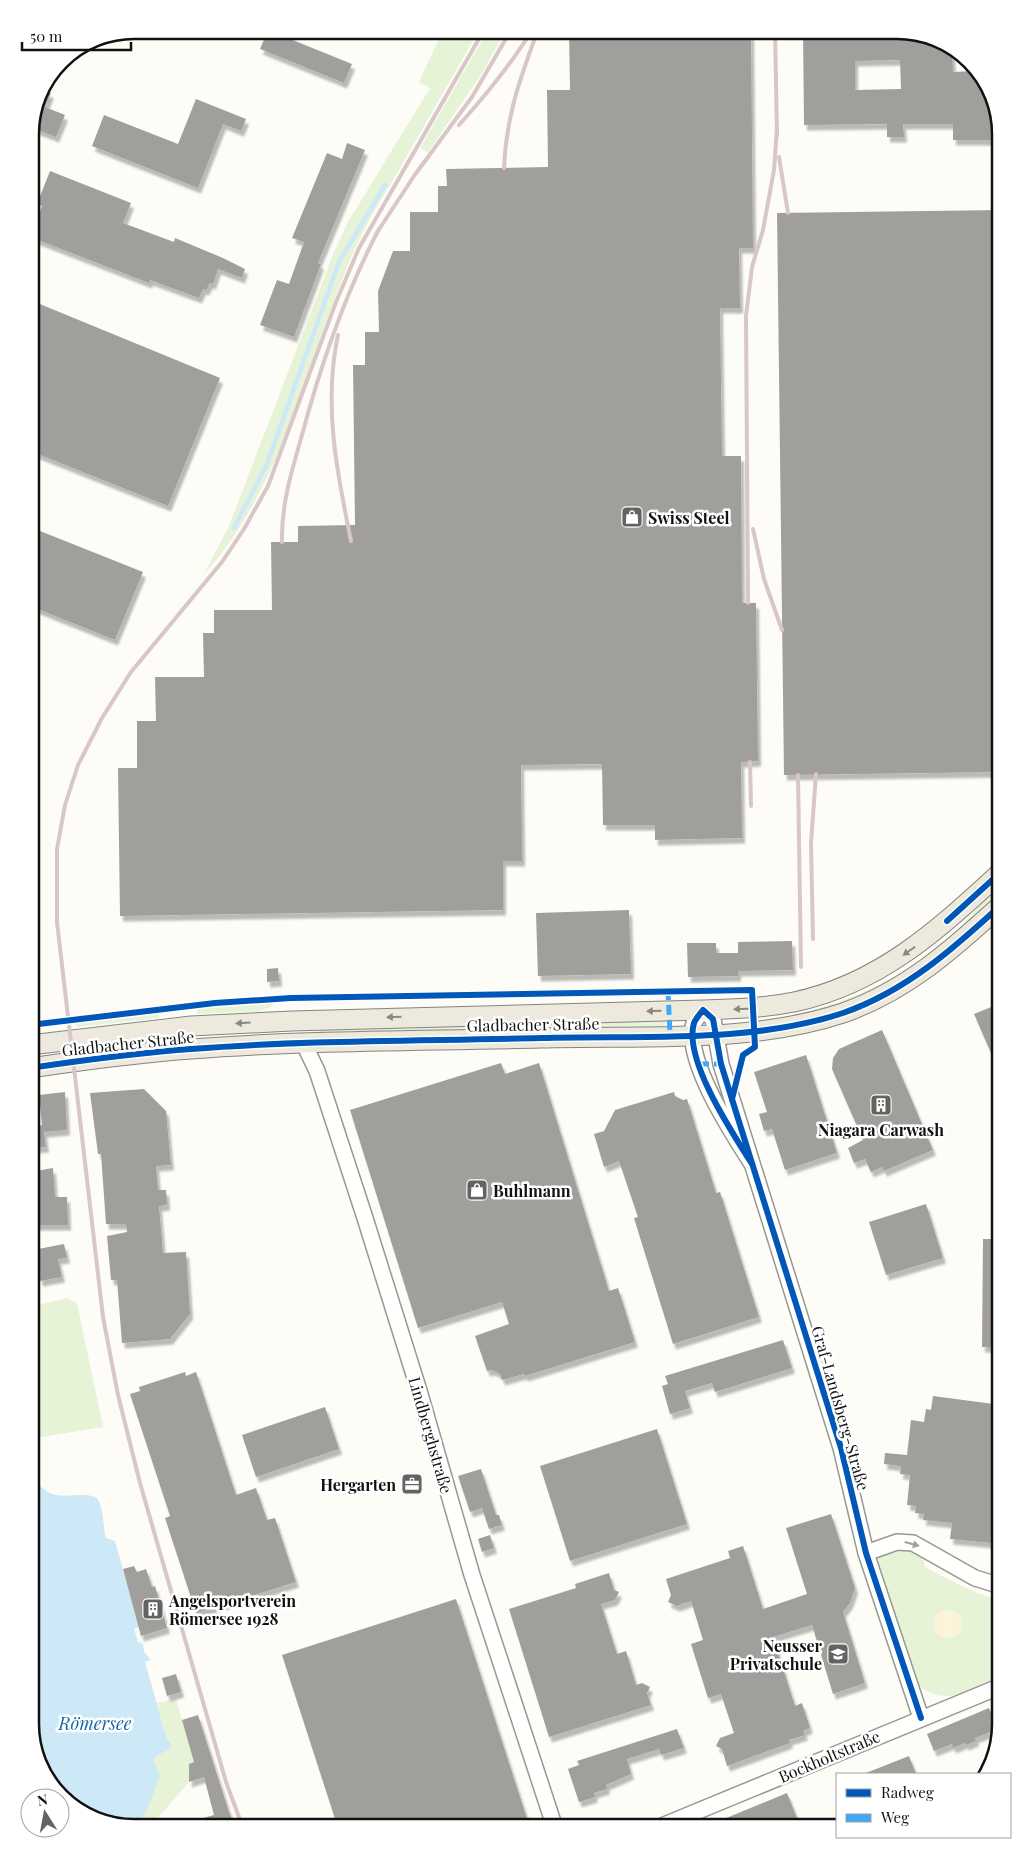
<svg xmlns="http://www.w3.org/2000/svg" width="1031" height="1858" viewBox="0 0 1031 1858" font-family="'Playfair Display',serif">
  <defs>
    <filter id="shadow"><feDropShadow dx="3" dy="5.5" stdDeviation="1" flood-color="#0004"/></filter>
  </defs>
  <rect width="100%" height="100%" fill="#fdfcf7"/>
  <g fill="#e7f3d7">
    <path d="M443,30H479C453,76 426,122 400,168C384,195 367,222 354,251C306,359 285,485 204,574L229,526L334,252L348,222L430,88L419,82Z"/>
    <polygon points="488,30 506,30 481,75 428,152 420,148"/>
    <path d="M1001,882V895C946,945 887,997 812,1015C794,1019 776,1021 759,1023V1021C834,1011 901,982 957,930C973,915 985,897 1001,882Z"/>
    <polygon points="275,1002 269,1008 259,1011 197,1014 197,1008"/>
    <polygon points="159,1013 159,1018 76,1027 75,1022"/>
    <polygon points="665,1018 665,1027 334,1034 322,1033 315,1029"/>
    <polygon points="166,1037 120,1049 80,1054 79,1045"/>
    <polygon points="67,1298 77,1303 103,1427 30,1439 30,1307"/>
    <path d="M907,1550L922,1552L925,1567C949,1580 974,1593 1001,1601V1676C971,1689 942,1711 915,1681L876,1557Z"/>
    <polygon points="176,1699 194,1762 189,1764 189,1782 149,1828 134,1828 153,1760 160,1752 168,1750 169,1740 166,1736 157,1703"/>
  </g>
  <circle fill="#fcf4d9" cx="948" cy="1624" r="14"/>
  <path fill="#cde8f7" d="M30,1476C38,1483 45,1493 56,1495C71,1498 83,1491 97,1498C105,1513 102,1523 106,1538L115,1541L139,1627L134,1629L138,1642L143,1644L144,1652L151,1660L145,1662L166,1736L172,1746C166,1753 161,1751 153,1760L160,1775L148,1808L134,1828H128L76,1810L38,1764L30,1724Z"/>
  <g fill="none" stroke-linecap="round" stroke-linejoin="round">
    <polyline stroke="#cde8f7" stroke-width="4.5" points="234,528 267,464 339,262 385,185"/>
  </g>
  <g fill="#a19f9c" fill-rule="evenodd" filter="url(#shadow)">
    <polygon points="268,30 352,64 344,83 260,49"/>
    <polygon points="569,30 751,30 753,248 739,248 740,308 720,308 722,456 741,456 742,603 756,603 758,761 741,762 742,838 655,840 655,825 603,825 602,764 521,765 522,861 503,861 503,910 120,916 118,768 137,768 137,721 156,721 155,677 204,677 203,633 214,633 214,610 272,610 271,542 298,542 298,526 355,525 353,365 365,365 365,332 379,332 378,291 393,251 410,251 410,212 438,212 438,186 447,186 446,169 548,167 547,90 570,90"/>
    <path d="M803,30H904L952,47L953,72L974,71L993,94L1001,140H953V124H903L904,137H887V124L804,125ZM900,60L901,89L855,90V61Z"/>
    <polygon points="41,89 51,93 45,107 65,115 56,137 30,127 38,94"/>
    <polygon points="196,99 246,119 241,131 223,124 198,188 92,146 104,115 178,144"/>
    <polygon points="347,143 365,150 318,263 321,264 294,337 260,325 277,280 289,284 304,242 292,238 327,153 342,159"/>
    <polygon points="50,171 131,203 123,223 174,242 175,238 223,258 245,269 242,278 218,269 213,284 210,283 206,290 203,289 199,298 150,280 149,283 30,237 42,206 37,204"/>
    <polygon points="1001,210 1001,772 784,775 777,213"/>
    <polygon points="30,300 220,378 168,506 30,451"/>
    <polygon points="30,527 143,572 115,640 30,606"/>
    <polygon points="629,910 631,974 538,976 536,913"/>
    <polygon points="792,941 793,970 738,971 738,976 688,977 687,943 716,943 716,953 738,953 738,942"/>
    <polygon points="278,968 279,981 267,982 267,969"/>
    <polygon points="1001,1003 1001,1076 974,1014"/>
    <polygon points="882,1030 933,1150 884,1171 882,1167 871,1172 865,1159 854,1163 848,1148 863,1140 832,1069 833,1058 839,1049"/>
    <polygon points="806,1055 837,1153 785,1170 772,1129 764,1131 759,1114 767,1112 754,1072"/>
    <polygon points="501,1063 505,1074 539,1063 609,1291 618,1288 635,1342 525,1376 524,1374 502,1380 500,1374 492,1370 487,1371 475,1336 509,1324 502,1302 418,1328 350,1110"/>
    <polygon points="144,1089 166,1111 171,1165 156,1166 158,1190 166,1190 167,1205 159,1206 163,1253 186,1252 190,1314 170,1339 122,1343 117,1280 111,1280 107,1236 127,1232 126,1224 106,1224 101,1154 98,1154 90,1093"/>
    <polygon points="65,1092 67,1130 44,1132 46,1147 34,1148 32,1127 42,1125 39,1095"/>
    <polygon points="674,1092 675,1096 683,1100 687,1099 716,1193 720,1192 759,1317 673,1344 634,1218 638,1217 619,1161 604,1167 594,1134 604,1131 615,1110"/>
    <polygon points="53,1168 55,1197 67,1197 68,1225 30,1225 30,1172"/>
    <polygon points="926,1204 943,1258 886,1275 869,1222"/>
    <polygon points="983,1239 1001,1239 1001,1347 982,1347"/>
    <polygon points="64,1244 67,1258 58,1259 62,1277 40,1281 33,1250"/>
    <polygon points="783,1340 792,1368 715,1392 712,1383 685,1391 690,1408 670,1414 662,1386 668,1384 665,1376"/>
    <polygon points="185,1372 186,1376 196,1372 236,1495 256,1488 267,1520 275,1518 296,1582 196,1613 165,1518 170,1516 130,1394 140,1391 139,1387"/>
    <polygon points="933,1396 1001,1405 1001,1544 950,1539 952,1523 923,1520 924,1514 915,1513 916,1506 907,1505 910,1475 900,1474 901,1466 884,1464 885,1453 907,1455 911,1420 924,1422 926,1409 931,1410"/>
    <polygon points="325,1407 339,1449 256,1477 242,1435"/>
    <polygon points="657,1429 687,1524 570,1561 540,1466"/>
    <polygon points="481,1469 496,1515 499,1515 502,1525 489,1529 482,1508 470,1512 458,1476"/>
    <polygon points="831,1514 855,1588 850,1603 843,1612 865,1683 833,1694 812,1625 773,1637 795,1706 802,1703 810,1728 803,1731 805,1735 789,1740 790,1743 727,1766 722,1749 716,1746 720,1738 734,1733 721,1694 708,1698 691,1644 703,1640 691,1601 677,1606 668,1602 671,1595 666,1579 730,1558 728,1551 743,1546 763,1609 807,1594 786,1528"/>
    <polygon points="490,1535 494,1548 482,1552 478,1539"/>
    <polygon points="134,1566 137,1572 146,1569 152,1587 155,1586 167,1628 141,1636 123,1569"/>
    <polygon points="609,1573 614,1590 619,1592 615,1600 601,1604 617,1654 626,1651 636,1685 642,1683 650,1687 647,1693 651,1705 549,1737 509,1609 576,1588 575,1584"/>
    <polygon points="456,1599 530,1828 338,1828 282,1655"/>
    <polygon points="176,1674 181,1692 167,1696 162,1678"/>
    <polygon points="989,1708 998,1729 975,1738 976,1741 966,1745 965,1743 953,1748 952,1744 934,1751 927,1734"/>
    <polygon points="198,1715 229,1812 236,1828 182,1828 182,1824 214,1815 204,1777 189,1782 189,1764 194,1762 182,1720"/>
    <polygon points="677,1729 684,1748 661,1755 659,1749 627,1759 631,1774 606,1785 607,1789 594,1793 595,1797 579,1802 568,1769 579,1765 577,1761"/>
    <polygon points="909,1756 916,1774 866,1774 866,1773"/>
    <polygon points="787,1793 801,1828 702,1828"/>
  </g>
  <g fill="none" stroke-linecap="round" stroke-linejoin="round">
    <g stroke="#979795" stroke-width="18">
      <g id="minor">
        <polyline points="304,1044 317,1071 365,1218 420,1394 472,1575 555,1828"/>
        <path d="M752,1164C733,1134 683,1059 694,1023C696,1018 700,1014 703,1010L713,1019L721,1064L841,1448L866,1553L921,1718"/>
        <polyline points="866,1553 897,1542 913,1543 975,1578 1001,1586"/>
        <polyline points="657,1828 1001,1686"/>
      </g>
    </g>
    <g stroke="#858482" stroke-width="21">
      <g id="major">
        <path d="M30,1045L191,1026L292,1021L703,1010C734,1009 764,1008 794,1002C880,984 939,929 1001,872"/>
        <path d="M30,1068C84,1060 137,1053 191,1049C307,1040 425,1041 541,1038C640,1035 749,1044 843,1013C906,991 953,949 1001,905"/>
      </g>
    </g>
    <use href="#minor" stroke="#fffffe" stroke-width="15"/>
    <use href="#major" stroke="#ede9dc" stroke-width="19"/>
    <g stroke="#d9c6c7" stroke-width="4">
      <polyline points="775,30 777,135"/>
      <path d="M459,125C486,95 511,65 532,30"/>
      <polyline points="779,157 788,213"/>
      <path d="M504,168C506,117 520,78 538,30"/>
      <polyline points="376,234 414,176 472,97 511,30"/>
      <path d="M338,335C323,405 337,473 351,541"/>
      <polyline points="753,529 764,579 782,630"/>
      <path d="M282,542C281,505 292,470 302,435C321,364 345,294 379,229"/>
      <polyline points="748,603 746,316 752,267 763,230 774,170 777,128"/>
      <polyline points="750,762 751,806"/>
      <polyline points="798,775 801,967"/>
      <polyline points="813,939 811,843 816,774"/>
      <polyline points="243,1828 226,1782 140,1483 118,1395 103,1317 57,922 57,849 65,805 78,765 102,718 131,672 222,562 244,529 268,486 336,302 359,248 484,30"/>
    </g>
    <g stroke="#3fa9f5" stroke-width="5" stroke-dasharray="10 5" stroke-linecap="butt">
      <polyline points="668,990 670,1035"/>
      <polyline points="699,1064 721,1064"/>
    </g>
    <g stroke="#fff" stroke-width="9">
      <g id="cycleway">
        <polyline points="947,921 1001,872"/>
        <polyline points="30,1025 215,1003 291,998 752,990 755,1047 743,1055 732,1099"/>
        <path d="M30,1068C84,1060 137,1053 191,1049C307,1040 425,1041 541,1038C640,1035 749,1044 843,1013C906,991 953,949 1001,905"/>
        <path d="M752,1164C733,1134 683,1059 694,1023C696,1018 700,1014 703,1010L713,1019L721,1064L841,1448L866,1553L921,1718"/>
      </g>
    </g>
    <use href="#cycleway" stroke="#0057b8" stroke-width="6"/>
  </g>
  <defs><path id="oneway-solid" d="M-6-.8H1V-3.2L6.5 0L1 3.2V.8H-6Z" transform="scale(1.25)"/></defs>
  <g fill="#8a8881">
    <use href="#oneway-solid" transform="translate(909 951) rotate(145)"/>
    <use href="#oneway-solid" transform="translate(741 1009) rotate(178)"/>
    <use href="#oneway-solid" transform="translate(654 1011) rotate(179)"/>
    <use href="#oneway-solid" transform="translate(394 1017) rotate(178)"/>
    <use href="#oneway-solid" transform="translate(243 1023) rotate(177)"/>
  </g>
  <use fill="#a0a09f" href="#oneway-solid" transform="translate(912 1544) rotate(15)"/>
  <defs>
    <g id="shop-square" transform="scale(1.125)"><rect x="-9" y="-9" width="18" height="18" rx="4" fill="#646362" stroke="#fff"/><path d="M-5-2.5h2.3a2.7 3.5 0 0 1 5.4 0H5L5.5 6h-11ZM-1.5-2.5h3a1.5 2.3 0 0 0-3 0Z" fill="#fff"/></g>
    <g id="building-square" transform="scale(1.125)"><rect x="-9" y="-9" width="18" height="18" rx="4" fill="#646362" stroke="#fff"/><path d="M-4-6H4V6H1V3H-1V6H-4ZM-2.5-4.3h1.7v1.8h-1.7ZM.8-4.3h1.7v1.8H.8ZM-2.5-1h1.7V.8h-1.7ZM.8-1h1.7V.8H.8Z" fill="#fff"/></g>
    <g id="office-square" transform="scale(1.125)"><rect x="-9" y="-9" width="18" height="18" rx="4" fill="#646362" stroke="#fff"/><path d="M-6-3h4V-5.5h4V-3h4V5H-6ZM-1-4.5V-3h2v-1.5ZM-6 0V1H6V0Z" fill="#fff"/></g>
    <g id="school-square" transform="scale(1.125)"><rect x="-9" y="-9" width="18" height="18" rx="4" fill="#646362" stroke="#fff"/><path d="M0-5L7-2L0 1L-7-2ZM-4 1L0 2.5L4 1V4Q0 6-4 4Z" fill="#fff"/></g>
  </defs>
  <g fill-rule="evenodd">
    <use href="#shop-square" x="632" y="517"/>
    <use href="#building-square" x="881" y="1105"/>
    <use href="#shop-square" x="477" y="1190"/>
    <use href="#office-square" x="412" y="1484"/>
    <use href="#building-square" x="153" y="1609"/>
    <use href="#school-square" x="838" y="1654"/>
  </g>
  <g text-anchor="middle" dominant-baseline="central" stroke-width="5" stroke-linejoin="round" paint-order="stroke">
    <g font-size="16" font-weight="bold" fill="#111" stroke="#fff" text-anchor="start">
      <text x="648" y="517">Swiss Steel</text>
      <text x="881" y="1129" text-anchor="middle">Niagara Carwash</text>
      <text x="493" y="1190">Buhlmann</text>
      <text x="396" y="1484" text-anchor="end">Hergarten</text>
      <text x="169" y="1600">Angelsportverein<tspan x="169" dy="18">Römersee 1928</tspan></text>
      <text x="822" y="1645" text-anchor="end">Neusser<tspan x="822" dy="18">Privatschule</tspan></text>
    </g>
    <g font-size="16" fill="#111" stroke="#fff">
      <text transform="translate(533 1024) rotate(-1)">Gladbacher Straße</text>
      <text transform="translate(128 1043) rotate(-6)">Gladbacher Straße</text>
      <text transform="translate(841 1408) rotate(74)">Graf-Landsberg-Straße</text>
      <text transform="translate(431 1435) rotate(74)">Lindberghstraße</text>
      <text transform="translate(829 1756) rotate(-23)">Bockholtstraße</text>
    </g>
    <g font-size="18" font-style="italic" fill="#1768a6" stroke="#fff">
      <text x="95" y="1723">Römersee</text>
    </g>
  </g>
  <path d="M0 0H1031V1858H0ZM134 39H897A95 95 0 0 1 992 134V1724A95 95 0 0 1 897 1819H134A95 95 0 0 1 39 1724V134A95 95 0 0 1 134 39Z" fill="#fff" fill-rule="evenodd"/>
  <path fill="none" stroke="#111" stroke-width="2.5" d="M134 39H897A95 95 0 0 1 992 134V1724A95 95 0 0 1 897 1819H134A95 95 0 0 1 39 1724V134A95 95 0 0 1 134 39Z"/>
  <rect x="836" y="1773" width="175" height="65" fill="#ffffff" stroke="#a0a0a0"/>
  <rect x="846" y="1789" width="25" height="8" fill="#0057b8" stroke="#a0a0a0"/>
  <text x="881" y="1798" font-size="15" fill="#111111">Radweg</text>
  <rect x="846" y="1814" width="25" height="8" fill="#3fa9f5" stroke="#a0a0a0"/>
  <text x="881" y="1823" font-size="15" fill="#111111">Weg</text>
  <g transform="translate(45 1813) rotate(349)"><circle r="24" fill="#ffffff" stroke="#a0a0a0"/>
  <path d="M0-4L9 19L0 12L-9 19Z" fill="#646362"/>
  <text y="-8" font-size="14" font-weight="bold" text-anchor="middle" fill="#111111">N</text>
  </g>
  <path d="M22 42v8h109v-8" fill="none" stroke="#111111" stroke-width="2.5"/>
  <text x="30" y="42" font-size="15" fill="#111111" stroke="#ffffff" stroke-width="4" paint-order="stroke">50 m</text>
</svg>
